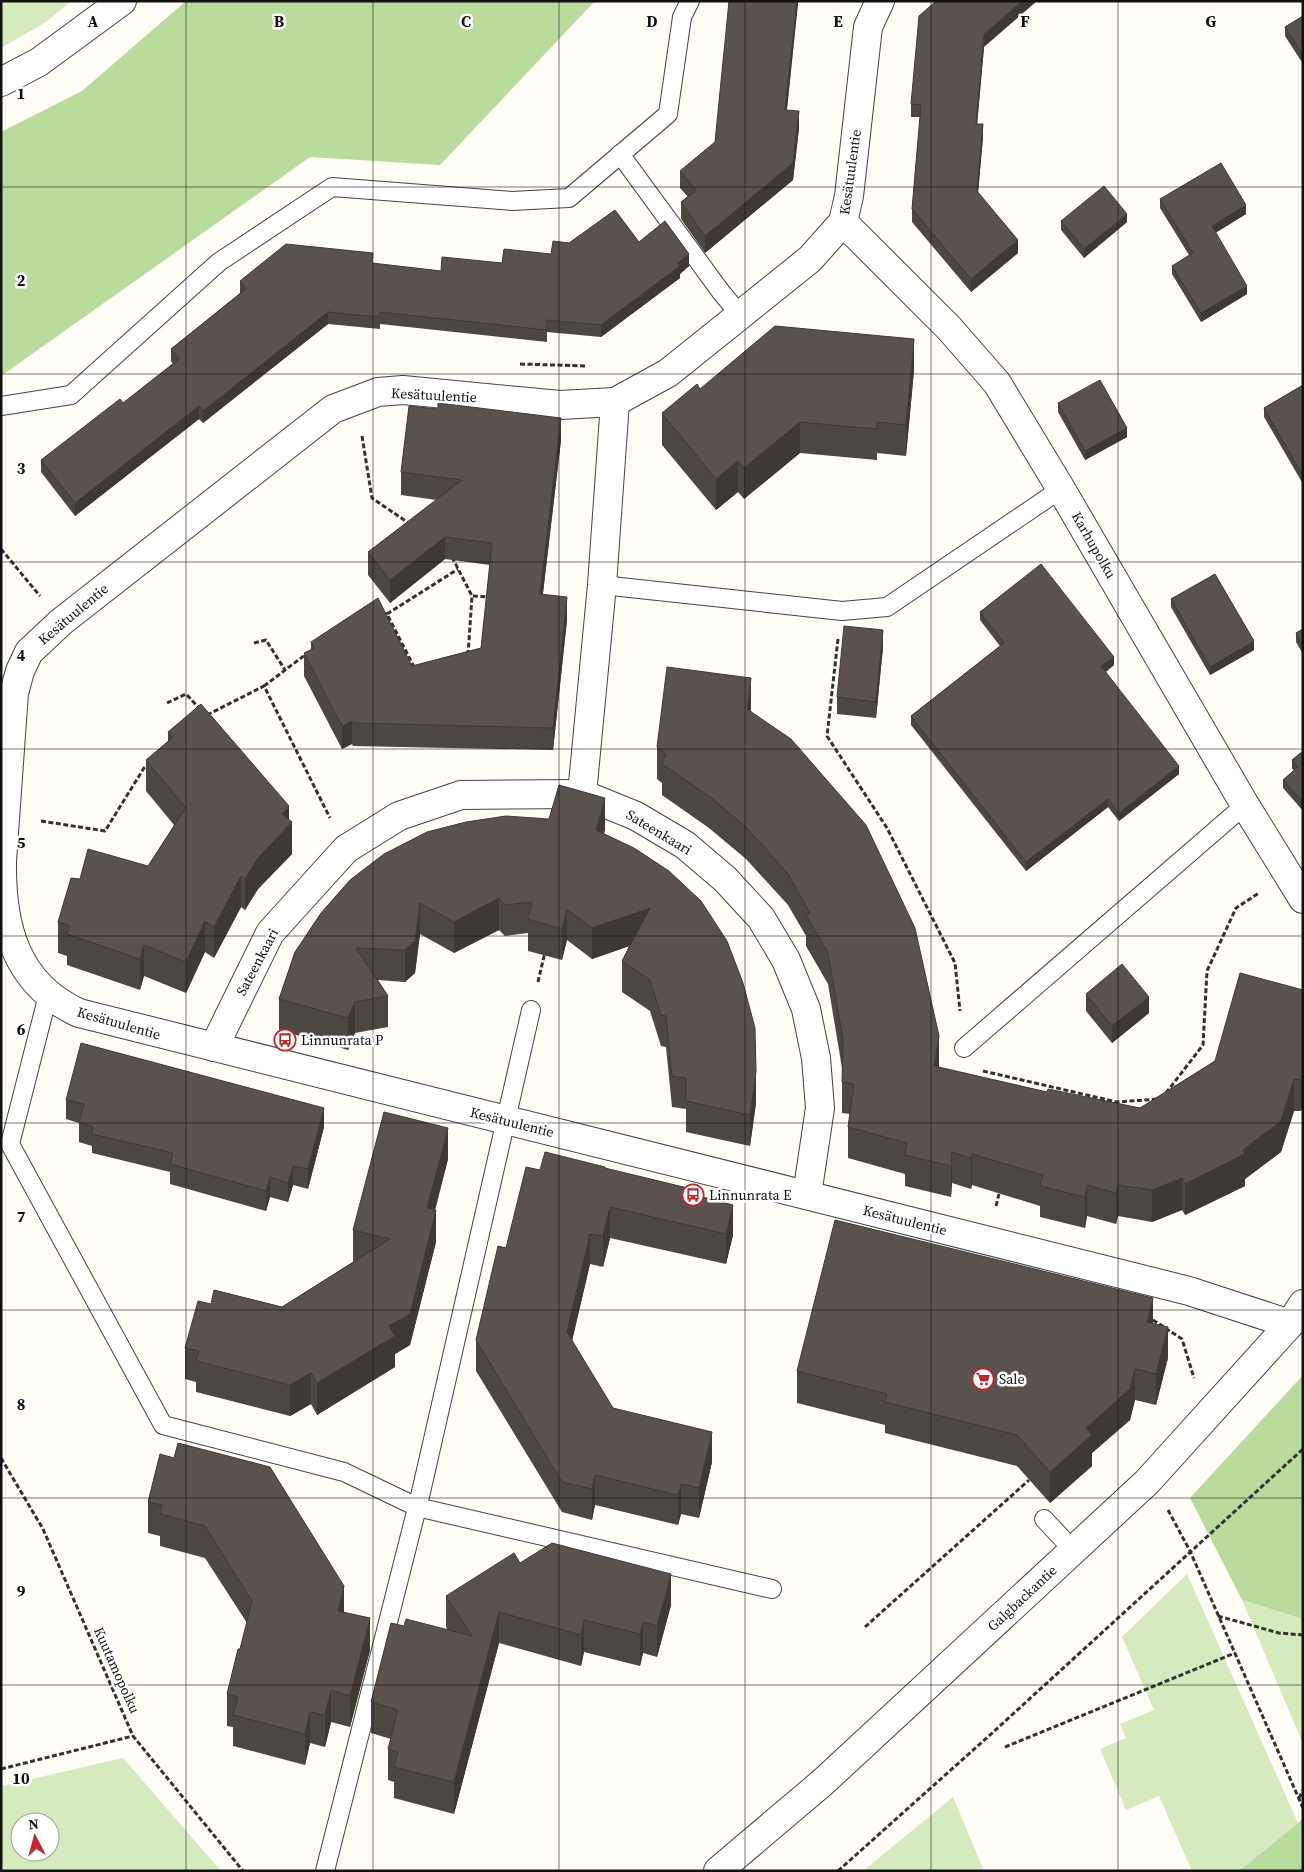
<svg xmlns="http://www.w3.org/2000/svg" width="1304" height="1872" viewBox="0 0 1304 1872" font-family="'Source Serif 4',serif">
  <rect width="100%" height="100%" fill="#fffdf5"/>
  <g fill="#d5ebbd" fill-rule="evenodd">
    <polygon points="1,1 71,1 46,22 1,48"/>
    <polygon points="1187,1574 1298,1823 1239,1871 1192,1871 1159,1796 1126,1810 1100,1749 1126,1738 1120,1724 1154,1710 1122,1637"/>
    <polygon points="1242,1600 1303,1619 1303,1744"/>
    <path d="M123,1758L221,1871H1V1786ZM20,1822H50V1852H20Z"/>
    <polygon points="953,1797 984,1871 863,1871"/>
  </g>
  <g fill="#b9dc9c">
    <polygon points="186,1 595,1 440,165 310,157 1,376 1,132 82,91"/>
    <polygon points="1303,1375 1303,1619 1242,1600 1190,1498"/>
    <polygon points="1303,1819 1303,1871 1239,1871"/>
  </g>
  <g fill="none" stroke-linecap="round" stroke-linejoin="round">
    <g stroke="#444" stroke-width="20">
      <g id="lane">
        <polyline points="620,154 721,292 741,316"/>
        <polyline points="1,406 71,395 219,262 332,187 512,201 569,198 668,114 682,17 690,1"/>
        <polyline points="602,585 842,611 887,607 1061,489"/>
        <polyline points="48,995 10,1144 163,1425 344,1472 417,1507 772,1589"/>
        <polyline points="964,1048 1245,805"/>
        <polyline points="1044,1519 1073,1550"/>
        <polyline points="325,1871 421,1492 531,1010"/>
      </g>
    </g>
    <g stroke="#444" stroke-width="30">
      <g id="street">
        <path d="M880,1L868,27L849,196L843,222L810,259L668,373L615,402L560,405L403,390L378,392L333,409L61,622L29,652L20,671L14,693L2,861C1,925 15,984 79,1013L1189,1291L1290,1324"/>
        <polyline points="1,82 39,62 122,1"/>
        <polyline points="843,222 949,328 997,383 1061,489 1245,805 1303,899"/>
        <polyline points="582,794 602,585 615,402"/>
        <polyline points="214,1047 270,933 346,849 399,816 461,795 582,794 636,816 685,845 725,879 761,918 786,960 806,1009 816,1058 820,1108 807,1195"/>
        <polyline points="718,1871 823,1782 1147,1482 1290,1324 1303,1304"/>
      </g>
    </g>
    <g stroke="#333" stroke-width="3" stroke-dasharray="5 2.5" stroke-linecap="butt">
      <polyline points="520,364 587,366"/>
      <polyline points="362,436 372,498 410,524"/>
      <polyline points="1,549 40,596"/>
      <polyline points="452,557 472,596"/>
      <polyline points="382,613 387,614 414,667 416,667"/>
      <polyline points="387,614 458,569"/>
      <polyline points="838,639 827,736 887,828 955,963 960,1011"/>
      <polyline points="254,643 266,640 285,670"/>
      <polyline points="468,655 472,596 490,597"/>
      <polyline points="264,686 305,655"/>
      <polyline points="167,703 186,694 200,709"/>
      <polyline points="207,715 264,686 330,818"/>
      <polyline points="41,821 105,831 144,768 149,764"/>
      <polyline points="538,982 545,952"/>
      <polyline points="983,1071 1117,1102 1158,1099"/>
      <polyline points="1166,1093 1203,1045 1207,971 1236,908 1259,893"/>
      <polyline points="996,1206 1000,1190"/>
      <polyline points="1153,1320 1182,1339 1194,1378"/>
      <polyline points="1,1458 43,1529 133,1736 243,1871"/>
      <polyline points="1168,1510 1190,1551 1303,1808"/>
      <polyline points="1218,1616 1279,1633 1303,1635"/>
      <polyline points="865,1627 1029,1480"/>
      <polyline points="1005,1747 1235,1653"/>
      <polyline points="1,1769 133,1736"/>
      <polyline points="1299,1798 1303,1790"/>
      <polyline points="838,1871 990,1735 1303,1449"/>
    </g>
    <use href="#lane" stroke="#fff" stroke-width="18"/>
    <use href="#street" stroke="#fff" stroke-width="28"/>
  </g>
  <g fill="#4d4742">
    <polygon points="798,1 787,110 799,128 793,180 705,253 681,219 681,202 688,197 680,188 680,171 715,142"/>
    <polygon points="1303,16 1303,64 1285,36 1285,27"/>
    <polygon points="984,47 977,124 983,137 978,193 1018,253 971,292 912,222 912,209 920,117 911,117 911,104"/>
    <polygon points="1160,199 1246,214 1215,233 1247,294 1201,322 1172,274 1172,266 1189,255 1160,208"/>
    <polygon points="1061,221 1127,222 1084,258 1061,230"/>
    <polygon points="639,242 689,266 680,274 680,278 601,337 547,332 547,342 380,324 380,329 328,324 203,423 199,419 75,516 41,472 41,460 123,403 173,364 171,361 171,349 240,293 240,281 373,264 441,271 502,263 551,254 569,243"/>
    <polygon points="914,370 906,456 877,453 877,460 800,453 744,499 738,492 716,510 662,445 662,413 700,389"/>
    <polygon points="1303,385 1303,484 1264,417 1264,408"/>
    <polygon points="1058,403 1127,437 1085,460 1058,412"/>
    <polygon points="561,440 543,594 567,620 553,750 353,746 352,744 342,749 304,676 304,653 311,650 311,642 412,666 481,648 490,565 445,559 390,603 368,575 368,552 437,500 401,495 401,472"/>
    <polygon points="1171,599 1254,650 1210,675 1171,607"/>
    <polygon points="980,612 1114,665 1106,672 1179,774 1119,821 1108,807 1026,871 911,725 911,716 1000,646 980,620"/>
    <polygon points="1303,629 1303,654 1296,642 1296,633"/>
    <polygon points="883,647 876,718 837,714 837,697"/>
    <polygon points="751,711 939,1068 1047,1092 1140,1108 1215,1061 1303,990 1303,1105 1301,1111 1294,1111 1281,1152 1245,1179 1245,1186 1185,1215 1182,1210 1152,1222 1118,1216 1116,1224 1087,1216 1085,1228 1040,1217 1040,1206 972,1185 971,1189 952,1183 951,1197 905,1186 905,1174 848,1158 848,1127 850,1114 842,1113 842,1068 828,984 806,946 806,936 788,905 746,859 709,828 662,795 662,783 657,779 657,747"/>
    <polygon points="168,732 289,820 292,854 258,889 245,910 241,907 214,958 205,952 186,993 144,976 140,990 67,965 67,956 58,953 58,922 80,879 148,866 174,825 146,791 146,760 168,742"/>
    <polygon points="1303,751 1303,811 1283,788 1283,780 1294,770 1292,769 1292,760"/>
    <polygon points="605,830 603,834 756,1103 750,1146 686,1132 686,1109 672,1107 666,1047 661,1046 650,1011 622,992 622,961 629,946 592,959 567,940 562,960 528,951 528,933 505,936 499,930 454,953 420,934 415,973 405,982 378,980 388,996 388,1027 355,1033 348,1050 279,1030 279,999 295,952"/>
    <polygon points="1086,994 1149,1013 1112,1043 1086,1011"/>
    <polygon points="66,1100 324,1127 308,1189 293,1185 288,1202 270,1197 266,1211 170,1184 170,1172 92,1153 92,1146 79,1142 79,1123 66,1119"/>
    <polygon points="448,1159 435,1211 436,1242 410,1345 395,1354 395,1367 317,1415 311,1404 290,1416 196,1392 196,1382 185,1379 185,1348 211,1304 282,1307 353,1262 353,1230"/>
    <polygon points="605,1169 700,1197 733,1235 726,1264 610,1238 603,1267 590,1264 572,1341 613,1408 712,1462 699,1518 681,1514 678,1525 595,1505 592,1520 562,1512 476,1371 476,1340 506,1248 540,1170"/>
    <polygon points="1153,1323 1168,1358 1156,1405 1135,1400 1130,1420 1092,1453 1092,1466 1050,1503 1017,1466 885,1433 885,1425 797,1403 797,1371"/>
    <polygon points="160,1454 344,1612 370,1650 350,1727 331,1722 325,1747 310,1743 305,1765 233,1746 233,1727 227,1726 227,1694 240,1649 247,1623 205,1558 160,1546 160,1536 148,1533 148,1502"/>
    <polygon points="520,1563 671,1605 657,1657 643,1653 640,1666 584,1652 581,1666 499,1643 454,1814 394,1798 394,1782 388,1780 388,1749 391,1739 371,1733 371,1702 448,1630 446,1627 446,1596"/>
  </g>
  <g fill="#3f3936">
    <polygon points="797,1 798,1 798,4 785,126 785,110"/>
    <polygon points="1022,1 1037,1 984,47 976,137 976,124 984,34"/>
    <polygon points="799,111 799,128 793,180 705,253 705,236"/>
    <polygon points="983,124 983,137 977,204 977,191"/>
    <polygon points="1246,205 1246,214 1212,235 1212,226"/>
    <polygon points="1127,214 1127,222 1084,258 1084,249"/>
    <polygon points="1018,240 1018,253 971,292 971,279"/>
    <polygon points="689,254 689,266 680,274 680,278 601,337 601,325"/>
    <polygon points="1247,286 1247,294 1201,322 1201,313"/>
    <polygon points="328,312 328,324 203,423 203,411"/>
    <polygon points="914,339 914,370 906,456 906,425"/>
    <polygon points="199,406 199,419 75,516 75,503"/>
    <polygon points="561,418 561,440 540,617 540,594"/>
    <polygon points="800,422 800,453 744,499 744,468"/>
    <polygon points="1127,428 1127,437 1085,460 1085,451"/>
    <polygon points="738,461 738,492 716,510 716,479"/>
    <polygon points="445,537 445,559 390,603 390,580"/>
    <polygon points="567,597 567,620 553,750 553,728"/>
    <polygon points="883,630 883,647 876,718 876,702"/>
    <polygon points="1254,641 1254,650 1210,675 1210,667"/>
    <polygon points="1114,657 1114,665 1101,675 1101,666"/>
    <polygon points="751,678 751,709 747,740 747,709"/>
    <polygon points="352,721 352,744 342,749 342,726"/>
    <polygon points="1179,766 1179,774 1119,821 1119,813"/>
    <polygon points="605,798 605,830 596,862 596,830"/>
    <polygon points="1108,799 1108,807 1026,871 1026,862"/>
    <polygon points="289,806 289,825 292,822 292,854 258,889 245,910 245,879 282,814"/>
    <polygon points="241,876 241,907 214,958 214,927"/>
    <polygon points="499,898 499,930 454,953 454,922"/>
    <polygon points="420,903 420,934 415,973 405,982 405,950"/>
    <polygon points="650,908 650,939 592,959 592,928"/>
    <polygon points="567,909 567,940 562,960 562,929"/>
    <polygon points="205,921 205,952 186,993 186,962"/>
    <polygon points="144,945 144,976 140,990 140,959"/>
    <polygon points="1149,997 1149,1013 1112,1043 1112,1026"/>
    <polygon points="355,1002 355,1033 348,1050 348,1018"/>
    <polygon points="939,1036 939,1067 934,1098 934,1066"/>
    <polygon points="756,1071 756,1103 750,1146 750,1115"/>
    <polygon points="1303,1074 1303,1105 1301,1111 1301,1080"/>
    <polygon points="1294,1079 1294,1111 1281,1152 1245,1179 1245,1186 1185,1215 1185,1184 1243,1150"/>
    <polygon points="324,1108 324,1127 308,1189 308,1169"/>
    <polygon points="448,1128 448,1159 433,1215 436,1210 436,1242 410,1345 395,1354 395,1367 317,1415 317,1383 389,1326 427,1208"/>
    <polygon points="952,1152 952,1183 951,1197 951,1166"/>
    <polygon points="972,1154 972,1185 971,1189 971,1158"/>
    <polygon points="293,1166 293,1185 288,1202 288,1183"/>
    <polygon points="270,1177 270,1197 266,1211 266,1191"/>
    <polygon points="1182,1178 1182,1210 1152,1222 1152,1190"/>
    <polygon points="1087,1185 1087,1216 1085,1228 1085,1197"/>
    <polygon points="1118,1185 1118,1216 1116,1224 1116,1193"/>
    <polygon points="733,1205 733,1235 726,1264 726,1234"/>
    <polygon points="610,1207 610,1238 603,1267 603,1236"/>
    <polygon points="590,1234 590,1264 567,1362 567,1332"/>
    <polygon points="1153,1298 1153,1329 1147,1322"/>
    <polygon points="1168,1327 1168,1358 1156,1405 1156,1374"/>
    <polygon points="1135,1369 1135,1400 1130,1420 1092,1453 1092,1466 1050,1503 1050,1472"/>
    <polygon points="311,1373 311,1404 290,1416 290,1385"/>
    <polygon points="712,1432 712,1462 699,1518 699,1488"/>
    <polygon points="595,1475 595,1505 592,1520 592,1489"/>
    <polygon points="681,1484 681,1514 678,1525 678,1495"/>
    <polygon points="671,1574 671,1605 657,1657 657,1626"/>
    <polygon points="344,1586 344,1618 338,1611"/>
    <polygon points="499,1612 499,1643 454,1814 454,1782"/>
    <polygon points="370,1618 370,1650 350,1727 350,1696"/>
    <polygon points="584,1620 584,1652 581,1666 581,1635"/>
    <polygon points="643,1622 643,1653 640,1666 640,1634"/>
    <polygon points="331,1690 331,1722 325,1747 325,1715"/>
    <polygon points="310,1712 310,1743 305,1765 305,1734"/>
  </g>
  <g fill="#5a524d" stroke="#3f3936">
    <polygon points="729,1 797,1 785,110 799,111 793,163 705,236 681,202 696,190 680,171 715,142"/>
    <polygon points="936,1 1022,1 984,34 976,124 983,124 977,191 1018,240 971,279 912,209 921,105 911,104 919,16"/>
    <polygon points="1303,16 1303,55 1285,27"/>
    <polygon points="1221,163 1246,205 1212,226 1247,286 1201,313 1172,266 1193,253 1160,199"/>
    <polygon points="1104,186 1127,214 1084,249 1061,221"/>
    <polygon points="615,210 639,242 665,221 689,254 678,263 680,266 601,325 547,320 547,330 380,312 380,317 328,312 203,411 199,406 75,503 41,460 120,399 123,403 179,359 171,349 246,289 240,281 286,244 373,253 372,263 441,271 442,257 502,263 504,249 551,254 553,241 569,243"/>
    <polygon points="775,326 914,339 906,425 877,422 877,429 800,422 744,468 738,461 716,479 662,413 697,384 700,389"/>
    <polygon points="1100,380 1127,428 1085,451 1058,403"/>
    <polygon points="1303,385 1303,476 1264,408"/>
    <polygon points="438,403 561,418 540,594 567,597 553,728 353,723 352,721 342,726 304,653 314,648 311,642 378,598 412,666 481,648 492,543 445,537 390,580 368,552 462,480 401,472 409,406 438,409"/>
    <polygon points="1041,564 1114,657 1101,666 1179,766 1119,813 1108,799 1026,862 911,716 1004,643 980,612"/>
    <polygon points="1215,574 1254,641 1210,667 1171,599"/>
    <polygon points="844,626 883,630 876,702 837,697"/>
    <polygon points="1303,629 1303,646 1296,633"/>
    <polygon points="667,667 751,678 747,709 791,739 866,825 915,928 939,1036 934,1066 1047,1092 1048,1089 1140,1108 1215,1061 1240,973 1303,990 1303,1074 1301,1080 1294,1079 1281,1121 1243,1150 1245,1154 1185,1184 1182,1178 1152,1190 1118,1185 1116,1193 1087,1185 1085,1197 1040,1186 1043,1175 972,1154 971,1158 952,1152 951,1166 905,1155 907,1143 848,1127 854,1084 842,1082 843,1040 828,953 806,915 810,913 788,874 746,827 709,796 662,764 666,754 657,747"/>
    <polygon points="201,704 289,806 282,814 292,822 258,858 245,879 241,876 214,927 205,921 186,962 144,945 140,959 67,934 70,926 58,922 71,878 80,879 88,849 148,866 186,808 146,760 172,738 168,732"/>
    <polygon points="1303,751 1303,802 1283,780 1298,767 1292,760"/>
    <polygon points="559,785 605,798 596,830 634,848 669,871 701,901 727,941 743,983 755,1028 756,1071 750,1115 686,1101 686,1078 672,1076 666,1016 661,1015 650,980 622,961 650,908 592,928 567,909 562,929 528,919 532,902 505,905 499,898 454,922 420,903 415,941 405,950 356,948 388,996 355,1002 348,1018 279,999 295,952 321,913 350,880 384,854 427,832 466,822 506,816 549,819"/>
    <polygon points="1122,964 1149,997 1112,1026 1086,994"/>
    <polygon points="81,1043 324,1108 308,1169 293,1166 288,1183 270,1177 266,1191 170,1164 173,1153 92,1134 93,1127 79,1122 84,1104 66,1100"/>
    <polygon points="384,1112 448,1128 427,1208 433,1209 433,1212 436,1210 410,1314 389,1326 395,1336 317,1383 311,1373 290,1385 196,1361 199,1351 185,1348 198,1301 211,1304 214,1290 282,1307 390,1239 353,1230"/>
    <polygon points="545,1152 605,1167 605,1168 700,1191 699,1196 733,1205 726,1234 610,1207 603,1236 590,1234 567,1332 613,1408 712,1432 699,1488 681,1484 678,1495 595,1475 592,1489 562,1482 476,1340 498,1246 506,1248 526,1167 540,1170"/>
    <polygon points="835,1220 1153,1298 1147,1322 1168,1327 1156,1374 1135,1369 1130,1389 1086,1428 1092,1435 1050,1472 1017,1435 885,1402 887,1394 797,1371"/>
    <polygon points="178,1443 270,1467 344,1586 338,1611 370,1618 350,1696 331,1690 325,1715 310,1712 305,1734 233,1715 238,1697 227,1694 238,1649 240,1649 252,1601 205,1526 160,1514 162,1505 148,1502 160,1454 174,1458"/>
    <polygon points="552,1543 671,1574 657,1626 643,1622 640,1634 584,1620 581,1635 499,1612 454,1782 394,1767 398,1752 388,1749 398,1710 371,1702 391,1623 404,1626 406,1619 472,1636 446,1596 514,1553 520,1563"/>
  </g>
  <path fill="none" stroke="#111" stroke-width="1" stroke-opacity="0.55" d="M186,1V1871M373,1V1871M559,1V1871M745,1V1871M931,1V1871M1118,1V1871M1,187H1303M1,374H1303M1,562H1303M1,749H1303M1,936H1303M1,1123H1303M1,1310H1303M1,1498H1303M1,1685H1303"/>
  <defs>
    <g id="bus-ring" transform="scale(1.125)"><circle r="9.5" fill="#fff" stroke="#c4262e" stroke-width="1.5"/><path d="M-5-6H5V4H4V6H2V4H-2V6H-4V4H-5ZM-3.5-4V0h7V-4ZM-3.5 1.2v1.5H-2V1.2ZM2 1.2v1.5H3.5V1.2Z" fill="#c4262e"/></g>
    <g id="supermarket-ring" transform="scale(1.125)"><circle r="9.5" fill="#fff" stroke="#c4262e" stroke-width="1.5"/><path d="M-6-5.5h2.5l.6 2H6L4.5 2H-2.5L-4.4-4H-6ZM-1.5 3.2a1.3 1.3 0 1 0 .1 0ZM3 3.2a1.3 1.3 0 1 0 .1 0Z" fill="#c4262e"/></g>
  </defs>
  <g fill-rule="evenodd">
    <use href="#bus-ring" x="285" y="1040"/>
    <use href="#bus-ring" x="693" y="1195"/>
    <use href="#supermarket-ring" x="983" y="1379"/>
  </g>
  <g text-anchor="middle" dominant-baseline="central" stroke-width="5" stroke-linejoin="round" paint-order="stroke">
    <g font-size="14" fill="#111" stroke="#fff">
      <text transform="translate(850 172) rotate(-82)">Kesätuulentie</text>
      <text transform="translate(434 395) rotate(3)">Kesätuulentie</text>
      <text transform="translate(1094 545) rotate(60)">Karhupolku</text>
      <text transform="translate(73 614) rotate(-40)">Kesätuulentie</text>
      <text transform="translate(659 832) rotate(31)">Sateenkaari</text>
      <text transform="translate(257 962) rotate(-62)">Sateenkaari</text>
      <text transform="translate(119 1023) rotate(16)">Kesätuulentie</text>
      <text transform="translate(512 1122) rotate(14)">Kesätuulentie</text>
      <text transform="translate(905 1220) rotate(14)">Kesätuulentie</text>
      <text transform="translate(1022 1598) rotate(-43)">Galgbackantie</text>
      <text transform="translate(117 1670) rotate(66)">Kuutamopolku</text>
    </g>
    <g font-size="14" fill="#111" stroke="#fff" text-anchor="start">
      <text x="301" y="1040">Linnunrata P</text>
      <text x="709" y="1195">Linnunrata E</text>
      <text x="999" y="1379">Sale</text>
    </g>
  </g>
  <g font-size="16" text-anchor="middle" font-weight="bold" fill="#111" stroke="#fff" stroke-width="5" stroke-linejoin="round" paint-order="stroke">
    <text x="93" y="27">A</text>
    <text x="279" y="27">B</text>
    <text x="466" y="27">C</text>
    <text x="652" y="27">D</text>
    <text x="838" y="27">E</text>
    <text x="1025" y="27">F</text>
    <text x="1211" y="27">G</text>
    <text x="21" y="99">1</text>
    <text x="21" y="286">2</text>
    <text x="21" y="474">3</text>
    <text x="21" y="661">4</text>
    <text x="21" y="848">5</text>
    <text x="21" y="1035">6</text>
    <text x="21" y="1222">7</text>
    <text x="21" y="1410">8</text>
    <text x="21" y="1597">9</text>
    <text x="21" y="1784">10</text>
  </g>
  <rect width="1304" height="1872" fill="none" stroke="#111111" stroke-width="5"/>
  <g transform="translate(35 1837) rotate(354)"><circle r="24" fill="#ffffff" stroke="#a0a0a0"/>
  <path d="M0-4L9 19L0 12L-9 19Z" fill="#c4262e"/>
  <text y="-8" font-size="14" font-weight="bold" text-anchor="middle" fill="#111111">N</text>
  </g>
</svg>
